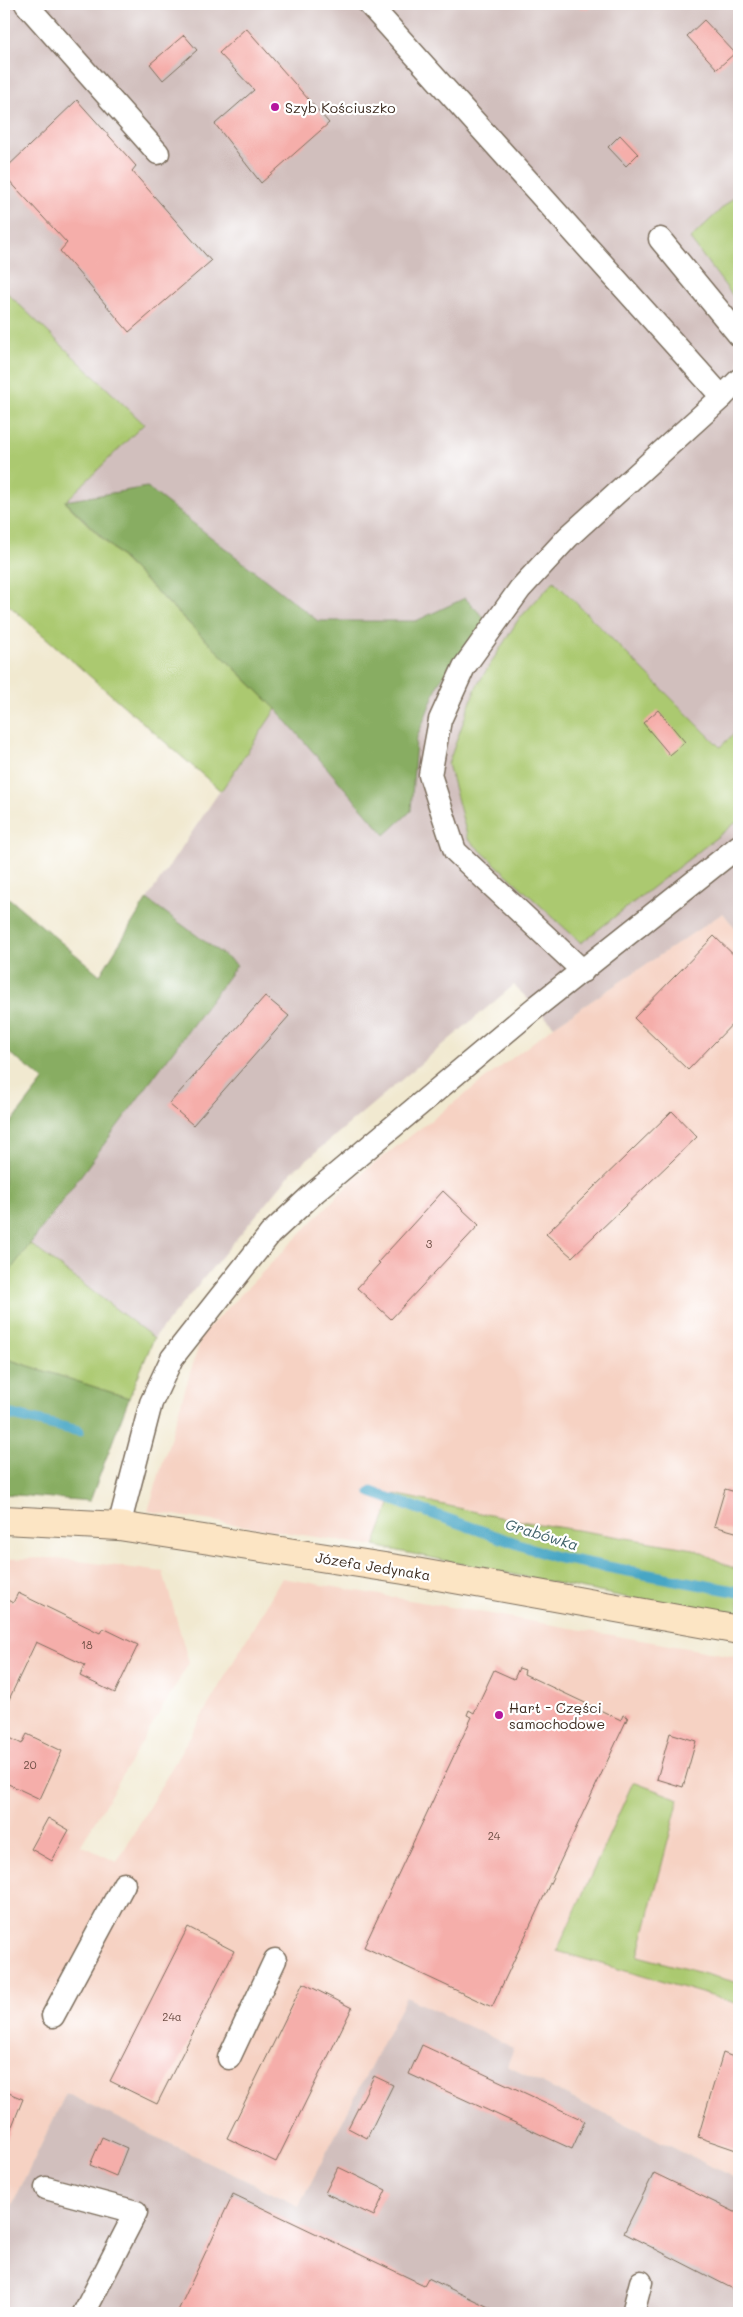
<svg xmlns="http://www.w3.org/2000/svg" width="743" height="2317" viewBox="0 0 743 2317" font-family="Mali,sans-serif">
  <rect width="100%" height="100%" fill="#fff"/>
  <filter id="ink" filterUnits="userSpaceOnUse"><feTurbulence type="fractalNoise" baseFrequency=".02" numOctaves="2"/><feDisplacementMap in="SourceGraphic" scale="10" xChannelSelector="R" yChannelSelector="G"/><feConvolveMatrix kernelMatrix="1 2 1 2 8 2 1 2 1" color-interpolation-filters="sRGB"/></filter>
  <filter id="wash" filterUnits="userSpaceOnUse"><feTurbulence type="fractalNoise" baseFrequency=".0096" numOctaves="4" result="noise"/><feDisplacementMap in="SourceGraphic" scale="20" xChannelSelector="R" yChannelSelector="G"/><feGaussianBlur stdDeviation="1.12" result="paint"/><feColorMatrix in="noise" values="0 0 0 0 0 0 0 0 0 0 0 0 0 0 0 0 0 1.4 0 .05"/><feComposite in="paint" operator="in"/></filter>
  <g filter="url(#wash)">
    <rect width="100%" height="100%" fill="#f1e9d0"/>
    <g fill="#f6d2c3">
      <polygon points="723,913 739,933 739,1571 694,1549 508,1519 394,1494 374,1546 148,1511 202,1334 354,1179 554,1026"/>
      <polygon points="56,1558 163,1572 189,1663 81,1845 117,1862 282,1578 739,1657 739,2180 507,2066 513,2048 406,1998 299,2206 66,2093 4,2222 4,1559"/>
    </g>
    <g fill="#d1bfbd">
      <polygon points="4,4 739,4 739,933 723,913 554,1026 514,985 292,1172 154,1338 29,1243 237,965 147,899 275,709 65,501 143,424 4,290"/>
      <polygon points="406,1997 514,2048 507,2066 739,2180 739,2313 4,2313 4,2222 66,2093 299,2206"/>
    </g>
    <g fill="#abc970" stroke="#737a47">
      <polygon points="739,192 739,304 690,239"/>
      <polygon points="4,290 144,424 65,502 276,709 221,791 4,601"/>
      <polygon points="554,581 720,747 739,729 739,820 581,943 468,839 448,764 476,687 518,620"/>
      <polygon points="29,1243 154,1338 129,1398 4,1358 4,1279"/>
      <polygon points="394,1494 508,1519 694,1549 739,1571 739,1617 668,1606 374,1546"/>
      <polygon points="633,1782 679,1799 638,1956 739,1983 739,2004 557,1951"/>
    </g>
    <g fill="#88ad62" stroke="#626c40">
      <polygon points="147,487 318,621 416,621 465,598 486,620 439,682 416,740 411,811 385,835 276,709 65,501"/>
      <polygon points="4,894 100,975 147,899 237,965 4,1279 4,1132 44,1080 4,1049"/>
      <polygon points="4,1358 129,1398 90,1501 4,1494"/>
    </g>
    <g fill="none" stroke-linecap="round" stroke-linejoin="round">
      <g stroke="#46a6c5" stroke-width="11">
        <polyline points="4,1413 79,1431"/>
        <polyline points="371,1492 555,1557 739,1592"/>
      </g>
    </g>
    <g id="blocks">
      <g fill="#f5aeaa">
        <polygon points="563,4 607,4 585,9"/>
        <polygon points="704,20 735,53 717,69 687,36"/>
        <polygon points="246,28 329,123 261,183 215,124 254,90 219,53"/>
        <polygon points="184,35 197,50 163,80 150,64"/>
        <polygon points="77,100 136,166 132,171 211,261 129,332 60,251 67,243 4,175 4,170"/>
        <polygon points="620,135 638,154 626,166 608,147"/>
        <polygon points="658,710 685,742 670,755 643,723"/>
        <polygon points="714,936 739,960 739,1017 688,1070 634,1018"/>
        <polygon points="265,996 289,1016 193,1125 169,1104"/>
        <polygon points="672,1111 697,1137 572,1257 546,1234"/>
        <polygon points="443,1191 479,1225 391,1319 357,1288 380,1263 378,1262"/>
        <polygon points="725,1489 739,1493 739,1533 714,1526"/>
        <polygon points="18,1593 100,1633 103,1628 138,1645 115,1693 80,1676 85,1665 36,1642 4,1710 4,1598 13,1603"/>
        <polygon points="519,1668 525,1670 524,1674 621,1720 623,1715 628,1717 492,2007 364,1947 472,1717 467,1715 469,1710 474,1713 494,1670 514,1679"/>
        <polygon points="670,1733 696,1741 683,1787 657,1779"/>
        <polygon points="27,1734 62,1751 40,1799 4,1782 6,1777 4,1776 4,1735 22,1744"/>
        <polygon points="48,1818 69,1830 52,1861 31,1849"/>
        <polygon points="188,1927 234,1951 157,2104 110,2081"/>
        <polygon points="303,1983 352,2008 276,2162 227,2138"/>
        <polygon points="422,2045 585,2121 572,2149 409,2074"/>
        <polygon points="723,2053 739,2059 739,2151 698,2137"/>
        <polygon points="374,2076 393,2085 367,2138 348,2128"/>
        <polygon points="4,2091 23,2099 4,2146"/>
        <polygon points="102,2137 127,2148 116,2176 90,2165"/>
        <polygon points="338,2167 386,2190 374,2216 325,2193"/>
        <polygon points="654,2173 739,2214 739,2292 624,2233"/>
        <polygon points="233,2194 424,2285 428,2278 501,2313 177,2313"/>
      </g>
    </g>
  </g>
  <g filter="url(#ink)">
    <use href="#blocks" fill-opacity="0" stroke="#7b6d5c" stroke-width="1"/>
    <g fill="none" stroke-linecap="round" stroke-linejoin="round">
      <g stroke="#7b6d5c" stroke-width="25">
        <g id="lane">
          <polyline points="26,4 158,153"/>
          <polyline points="369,4 722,397 568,537 520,589 464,667 440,720 430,775 455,851 583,971"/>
          <polyline points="660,239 739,335"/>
          <polyline points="722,397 739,380"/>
          <polyline points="119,1526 151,1403 172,1358 270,1234 315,1192 536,1007 739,846"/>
          <polyline points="53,2016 124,1884"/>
          <polyline points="229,2058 275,1960"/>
          <polyline points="46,2188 136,2212 84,2313"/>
          <polyline points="633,2313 641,2282"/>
        </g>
      </g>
      <g stroke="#7b6d5c" stroke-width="30">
        <polyline id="secondary" points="4,1520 119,1526 404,1570 739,1630"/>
      </g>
      <use href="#lane" stroke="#fff" stroke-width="22"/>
      <use href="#secondary" stroke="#fce5c4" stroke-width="28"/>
    </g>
  </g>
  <g fill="#b5179e" stroke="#fff" stroke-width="2">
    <circle cx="275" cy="107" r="5"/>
    <circle cx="499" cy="1715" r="5"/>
  </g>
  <g text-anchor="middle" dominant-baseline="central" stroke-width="4.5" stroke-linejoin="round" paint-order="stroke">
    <g font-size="11" fill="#6a4b41">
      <text x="429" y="1243">3</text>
      <text x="87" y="1644">18</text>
      <text x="30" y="1764">20</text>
      <text x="494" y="1835">24</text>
      <text x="172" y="2016">24a</text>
    </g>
    <g font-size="14" fill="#3b2a1e" stroke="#fff" text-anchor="start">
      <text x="285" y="107">Szyb Kościuszko</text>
      <text x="509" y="1707">Hart - Części<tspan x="509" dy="16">samochodowe</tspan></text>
    </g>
    <g font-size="14" fill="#3b2a1e" stroke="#fff">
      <text transform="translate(373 1566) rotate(9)">Józefa Jedynaka</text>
    </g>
    <g font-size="15" font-style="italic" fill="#406269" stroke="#fff">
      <text transform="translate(542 1534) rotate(17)">Grabówka</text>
    </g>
  </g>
  <rect width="743" height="2317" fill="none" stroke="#fff" stroke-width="20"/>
</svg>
